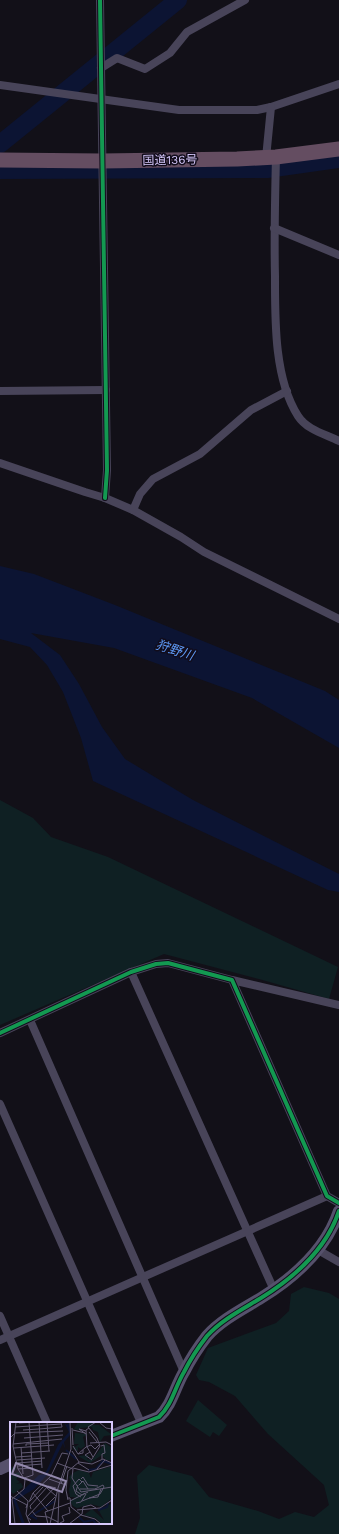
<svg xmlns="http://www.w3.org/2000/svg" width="339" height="1534" viewBox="0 0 339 1534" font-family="'Work Sans','Noto Sans JP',sans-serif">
  <rect width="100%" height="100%" fill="#121018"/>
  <g fill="#0f2023">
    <polygon points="0,800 33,818 51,837 108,857 338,967 329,999 259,979 164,954 0,1025"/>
    <polygon points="304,1287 329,1293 339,1299 339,1534 135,1534 140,1518 137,1476 149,1465 192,1476 209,1497 258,1511 279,1519 295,1512 314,1517 329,1505 324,1485 268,1434 235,1396 209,1382 199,1380 196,1375 208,1348 276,1323 289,1311 291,1294"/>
    <polygon points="198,1400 227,1425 219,1436 213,1432 210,1437 186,1421"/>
  </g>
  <polygon fill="#0c1433" points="0,566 34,574 115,605 325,691 339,700 339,748 252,698 114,648 31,633 60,655 79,684 102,727 125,759 193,800 339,874 339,892 328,890 93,781 81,738 63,692 47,665 30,647 0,639"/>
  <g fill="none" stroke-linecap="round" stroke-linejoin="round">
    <g stroke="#0c1433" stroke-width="18">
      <polyline points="0,144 178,0"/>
      <polyline points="0,170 267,169 339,159"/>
    </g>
    <g stroke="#484459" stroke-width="8">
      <polyline points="100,0 107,470 105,498"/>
      <polyline points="101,68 117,58 145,69 170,53 187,32 245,0"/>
      <polyline points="0,85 179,110 257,110 271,107 339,84"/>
      <path d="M276,157C275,197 274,237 275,276C275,319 274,379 298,416C307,430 325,434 339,441"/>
      <polyline points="266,158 271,107"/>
      <polyline points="274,228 339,255"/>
      <polyline points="0,391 106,390"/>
      <polyline points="0,463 85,492 105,498 133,510 181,537 204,552 339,619"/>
      <polyline points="133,510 140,494 153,479 200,454 251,410 287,391"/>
      <polyline points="131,972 274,1290"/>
      <polyline points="232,980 339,1005"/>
      <polyline points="30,1020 184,1372"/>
      <polyline points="0,1033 131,972 156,964 168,963 232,980 327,1196 339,1203"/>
      <polyline points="0,1104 142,1425"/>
      <polyline points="318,1250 339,1262"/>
      <polyline points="0,1316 47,1423"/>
      <polyline points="0,1340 327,1196"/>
    </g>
    <g stroke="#56516c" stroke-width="12">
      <path d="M111,1436L159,1417C172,1405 175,1387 184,1372C189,1362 200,1345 207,1336C221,1320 243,1309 261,1298C295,1277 326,1250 339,1211"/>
      <polyline points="0,1469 11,1464"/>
    </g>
    <polyline stroke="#644d61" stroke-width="15" points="0,160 102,161 237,159 276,157 339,149"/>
    <g stroke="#110c1b" stroke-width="6">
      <g id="cycleway">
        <polyline points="100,0 107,470 105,498"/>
        <polyline points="0,1033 131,972 156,964 168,963 232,980 327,1196 339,1203"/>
        <path d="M111,1436L159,1417C172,1405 175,1387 184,1372C189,1362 200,1345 207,1336C221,1320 243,1309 261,1298C295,1277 326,1250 339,1211"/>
      </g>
    </g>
    <use href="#cycleway" stroke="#139951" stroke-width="4"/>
  </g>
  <g text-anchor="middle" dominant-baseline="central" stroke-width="3" stroke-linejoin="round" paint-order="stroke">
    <g font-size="12" fill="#d7c9fc" stroke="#110c1b">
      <text transform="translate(170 160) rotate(-1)">国道136号</text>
    </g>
    <g font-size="13" font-style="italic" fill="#5d99f6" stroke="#110c1b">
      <text transform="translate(175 650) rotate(18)">狩野川</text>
    </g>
  </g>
  <g transform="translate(10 1422)">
    <rect width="102" height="102" fill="#121018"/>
    <path d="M68,0H85L83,3H89L102,13L94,14L90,20L88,10L83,8L82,5L69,6L72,9L64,7ZM65,11L78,12L73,15L75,24L71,27L68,25V29L63,27L64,23L65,25L69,22H64ZM95,21L102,26V38H96L92,33L80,41L68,34L79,33L77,37L82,38ZM102,44V76L91,85L81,82L67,86L63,84L60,79L65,75H60L59,68L61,59L59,55L63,51L69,48L79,51L81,56L83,50ZM0,45L6,46L3,52L9,50L10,54L6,57L10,60L6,62L11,61L13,65L3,72L0,68ZM102,81V102H92L86,96L74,93L82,87L94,98L89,89Z" fill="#0f2023"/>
    <path d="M54,0L57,3L59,0L61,12L54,20L55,27L53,21L37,53L24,67L6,78L15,102H12L3,78L29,53L35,52L48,23L59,10Z" fill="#0c1433"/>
    <path fill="none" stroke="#0c1433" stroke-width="2" d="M56,28L66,37M78,48L86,47L93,39L102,42M88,88L97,85L98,81M69,95L74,100L83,98L86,102M27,97L21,94L45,79"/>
    <path fill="none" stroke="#615a73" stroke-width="1" d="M29,0L32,46M37,0L39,29M89,0L96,6L102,7M9,1L27,0M5,5L51,2M62,6L63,23M79,6L76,8L77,25L83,35M29,7L52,5L51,0M13,8L29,7M63,8L75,11M79,10L87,20M76,12L69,7L76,9M0,16L5,11L53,9M14,16L53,13M80,21L96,20L102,23M3,22L52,17M16,24V22L38,21M63,24L68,32L73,31V28M91,24L94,23L95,31L92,32V37M11,25L13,52M4,26L44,23M62,29L69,40M80,30L75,33L82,38M11,31L40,29M68,32L76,25L81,23L85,27L90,22M6,35L21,34M82,37L90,24L87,16L78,5L86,0M7,38L35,36M69,40L82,42L93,37L102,41M8,41L32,39M47,41L63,47M68,41L79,48M8,44L32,42M63,46L79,50L102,43M8,47L22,46M63,47L62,56L71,70L102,65M87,47L95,38M14,56L23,53L19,0M39,57L56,63M71,57L73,55L78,63L88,64M51,62L57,44M68,63L66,69L72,73L75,71M69,63L73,59L78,67M37,66L46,74M70,67H86M7,69L18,79L16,92L20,102M23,71L38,89M0,74L17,83L16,86M71,75L66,72L63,64L69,57L72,60M57,76H60L61,85L71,93L85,97L91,102M79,76L88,75L91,67M58,78L56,68L58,49L69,40M20,79L33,65M60,79L78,70M72,79L90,72L94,65L93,63L85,67M19,80L23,71L41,54L52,31L58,32M66,81L71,80L76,72M36,84L45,75M21,87L20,84L38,64L46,66M67,88L90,86L102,78M22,89L26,94L38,95L48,100M38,89L60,81M21,98L17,95L45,65M50,101L54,99L52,94L60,91L59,85M5,102L2,77L14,67L15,58L8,47L3,24L6,0M38,102L35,90L38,89M40,102L48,66L61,27L60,0M48,102L49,68M59,102L72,92L73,85L81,83L86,86"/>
    <path fill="#9288ac" fill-opacity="0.15" stroke="#9288ac" stroke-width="2" d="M6,41L56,59L52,70L2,52Z"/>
    <rect width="102" height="102" fill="none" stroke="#d7c9fc" stroke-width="2"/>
  </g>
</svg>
